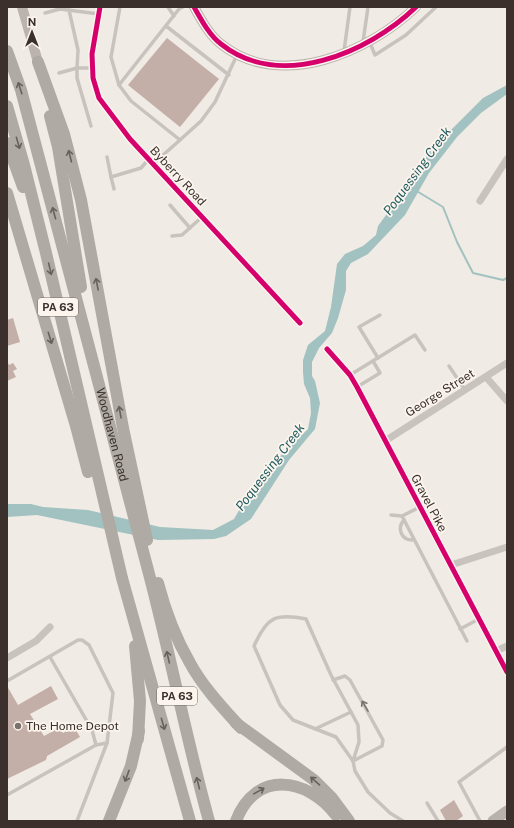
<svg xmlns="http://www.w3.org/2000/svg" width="514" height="828" viewBox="0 0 514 828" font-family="'Public Sans',sans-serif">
  <rect width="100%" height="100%" fill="#f0ebe5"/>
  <polygon fill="#a1c2c1" points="507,85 507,94 481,113 457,137 429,173 405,215 368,254 351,263 346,271 346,290 338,318 332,333 319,348 312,362 312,376 315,381 320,403 315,429 289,460 251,519 226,536 214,539 158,540 37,515 7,517 7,504 31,504 43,507 88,510 160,527 213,530 234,519 249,493 272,464 308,429 311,413 310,398 304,384 303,372 303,360 308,345 325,331 331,307 337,264 345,254 363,246 376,235 378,226 416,174 429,152 483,98"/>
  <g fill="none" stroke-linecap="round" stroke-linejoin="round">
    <polyline stroke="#a1c2c1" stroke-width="2" points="415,190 443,207 457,242 473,273 503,280 507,278"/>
  </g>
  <g fill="#c3afa7">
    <polygon points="167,38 219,79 180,127 128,85"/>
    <polygon points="13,318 20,342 7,346 7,320"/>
    <polygon points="7,361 9,365 13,363 17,369 13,371 16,377 7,381"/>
    <polygon points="7,686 18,705 51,686 58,699 30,714 44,736 59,728 63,733 74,727 80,737 47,756 46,760 7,779"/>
    <polygon points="454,800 463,816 456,821 446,821 440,810"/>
  </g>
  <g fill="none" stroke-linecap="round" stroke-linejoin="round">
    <g stroke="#c9c3be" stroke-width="3.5">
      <polyline points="120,7 111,57 119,85 179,9 183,7"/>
      <polyline points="168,7 174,16"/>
      <polyline points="69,10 78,50 77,68 92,68"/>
      <polyline points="45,13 60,9 99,14"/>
      <polyline points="166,26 229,75"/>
      <polyline points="363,42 368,7"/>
      <polyline points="370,43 375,55 406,35 436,7"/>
      <polyline points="344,51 350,7"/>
      <polyline points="59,73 77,68 77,78 91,126"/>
      <polyline points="119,85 131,101 180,140 201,121 215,102 237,55"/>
      <polyline points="107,157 111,177 141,168 148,160"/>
      <polyline points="153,164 180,140"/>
      <polyline points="111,177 114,189"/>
      <polyline points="170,205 190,228"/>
      <polyline points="172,236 182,235 202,217"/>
      <polyline points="378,358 359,327 380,315"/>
      <polyline points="449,366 465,390"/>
      <polyline points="350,375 415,335 425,350"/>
      <polyline points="357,387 380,373 373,361"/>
      <polyline points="420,507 402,516 467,641"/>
      <polyline points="391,515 402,516"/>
      <path d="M404,520C396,529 402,541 414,540"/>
      <polyline points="460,629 479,619"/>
      <polyline points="50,657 92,730 96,745"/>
      <polyline points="333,680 345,676 350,680 383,740 382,746 353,761"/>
      <polyline points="7,681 78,640 82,640 89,645 113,693 107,743 77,821"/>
      <polyline points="315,729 351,712"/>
      <path d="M353,761L359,742L358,725L331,675L306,619C275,613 267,617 254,646L280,705L293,720L336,737L353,761L355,771L368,792L390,813L403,821"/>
      <polyline points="7,795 96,745 107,743"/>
      <polyline points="427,803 438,821"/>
      <polyline points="480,821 459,782 507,747"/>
    </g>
    <g stroke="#c9c3be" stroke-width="7">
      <polyline points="100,7 92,54 93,78 99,98 130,139 300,323"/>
      <polyline points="480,201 507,159"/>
      <polyline points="327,349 350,375 357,387 507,672"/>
      <polyline points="486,377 507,401"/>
      <polyline points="385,441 507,363"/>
      <polyline points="451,565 507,547"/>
      <polyline points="496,651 507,646"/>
      <polyline points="7,658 36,641 50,627"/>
    </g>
    <g stroke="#bab3ae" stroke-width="10">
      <polyline points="22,7 38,62"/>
      <path d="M194,7C201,19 209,35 221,44C280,91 368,53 416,7"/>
    </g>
    <polyline stroke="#b8b1ad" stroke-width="11" points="493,821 507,811"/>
    <g stroke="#afaaa4" stroke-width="12">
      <path id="s1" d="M7,51L21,90C64,250 105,410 148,570C170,653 186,738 209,821"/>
      <polyline points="38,62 64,134 81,200 123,428 147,540"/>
      <polyline points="7,106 24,165 46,253 122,578 190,821"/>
      <polyline points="50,116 58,147 81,287"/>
      <polyline points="7,143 23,187"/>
      <polyline points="7,193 76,426 88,472"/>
      <path d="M158,583C165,610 176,639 190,663C203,687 223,708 241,728"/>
      <polyline points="135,646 140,701 138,739"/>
      <polyline points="236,723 314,780 332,798 349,821"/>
      <polyline points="109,821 131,766 139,731"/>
      <path d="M236,821C255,770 307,777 336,815"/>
    </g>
    <g stroke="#fbf5ee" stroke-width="8">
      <g id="cycleway">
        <polyline points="100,7 92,54 93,78 99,98 130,139 300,323"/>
        <path d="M194,7C201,19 209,35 221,44C280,91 368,53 416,7"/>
        <polyline points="327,349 350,375 357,387 507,672"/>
      </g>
    </g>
    <use href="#cycleway" stroke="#d6006c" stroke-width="5"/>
  </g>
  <defs><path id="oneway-shaft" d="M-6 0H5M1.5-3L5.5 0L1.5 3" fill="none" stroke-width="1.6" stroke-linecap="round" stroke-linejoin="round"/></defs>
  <g stroke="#69615b">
    <use href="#oneway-shaft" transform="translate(20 88) rotate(-108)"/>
    <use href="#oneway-shaft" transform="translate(18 143) rotate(74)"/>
    <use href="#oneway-shaft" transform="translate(70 156) rotate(-104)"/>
    <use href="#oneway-shaft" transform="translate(54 213) rotate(-105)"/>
    <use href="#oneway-shaft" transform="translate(50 269) rotate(77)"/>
    <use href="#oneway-shaft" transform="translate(97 284) rotate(-101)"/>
    <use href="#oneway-shaft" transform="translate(50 338) rotate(73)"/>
    <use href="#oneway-shaft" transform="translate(120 412) rotate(-100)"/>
    <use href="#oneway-shaft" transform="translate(168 657) rotate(-103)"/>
    <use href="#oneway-shaft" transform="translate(163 724) rotate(74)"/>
    <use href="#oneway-shaft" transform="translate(127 776) rotate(110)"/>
    <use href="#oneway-shaft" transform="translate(315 781) rotate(-139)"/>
    <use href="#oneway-shaft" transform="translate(198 783) rotate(-104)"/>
    <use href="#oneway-shaft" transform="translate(259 791) rotate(-29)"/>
  </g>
  <use stroke="#7b726d" href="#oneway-shaft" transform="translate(365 706) rotate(-120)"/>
  <circle fill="#7a716c" stroke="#fbf5ee" stroke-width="1.5" cx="18" cy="726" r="4"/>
  <g text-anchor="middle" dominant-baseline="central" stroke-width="3.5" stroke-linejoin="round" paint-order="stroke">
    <g fill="#fbf5ee" stroke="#756b66" stroke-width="1">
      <rect x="38" y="298" width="40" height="18" rx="3"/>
      <rect x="157" y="687" width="40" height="18" rx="3"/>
    </g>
    <g font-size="11" font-weight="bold" fill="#3b302b">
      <text x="58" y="307">PA 63</text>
      <text x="177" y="696">PA 63</text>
    </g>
    <g font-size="12" fill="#3b302b" stroke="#fbf5ee">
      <text transform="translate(178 176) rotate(47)">Byberry Road</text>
      <text transform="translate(440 393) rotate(-32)">George Street</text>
      <text stroke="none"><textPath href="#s1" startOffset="398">Woodhaven Road</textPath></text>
      <text transform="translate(429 503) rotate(62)">Gravel Pike</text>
    </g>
    <g font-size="12" fill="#3b302b" stroke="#fbf5ee" text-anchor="start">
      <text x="26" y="726">The Home Depot</text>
    </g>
    <g font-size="13" font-style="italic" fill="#1f5a5e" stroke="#fbf5ee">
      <text transform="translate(417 171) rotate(-54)">Poquessing Creek</text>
      <text transform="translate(270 467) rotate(-53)">Poquessing Creek</text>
    </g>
  </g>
  <rect width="514" height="828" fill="none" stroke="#3b302b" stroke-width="16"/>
  <g transform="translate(32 32)" stroke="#fbf5ee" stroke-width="3" paint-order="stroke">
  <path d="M0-3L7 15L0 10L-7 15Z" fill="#3b302b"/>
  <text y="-6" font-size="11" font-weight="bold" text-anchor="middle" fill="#3b302b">N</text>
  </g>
</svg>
